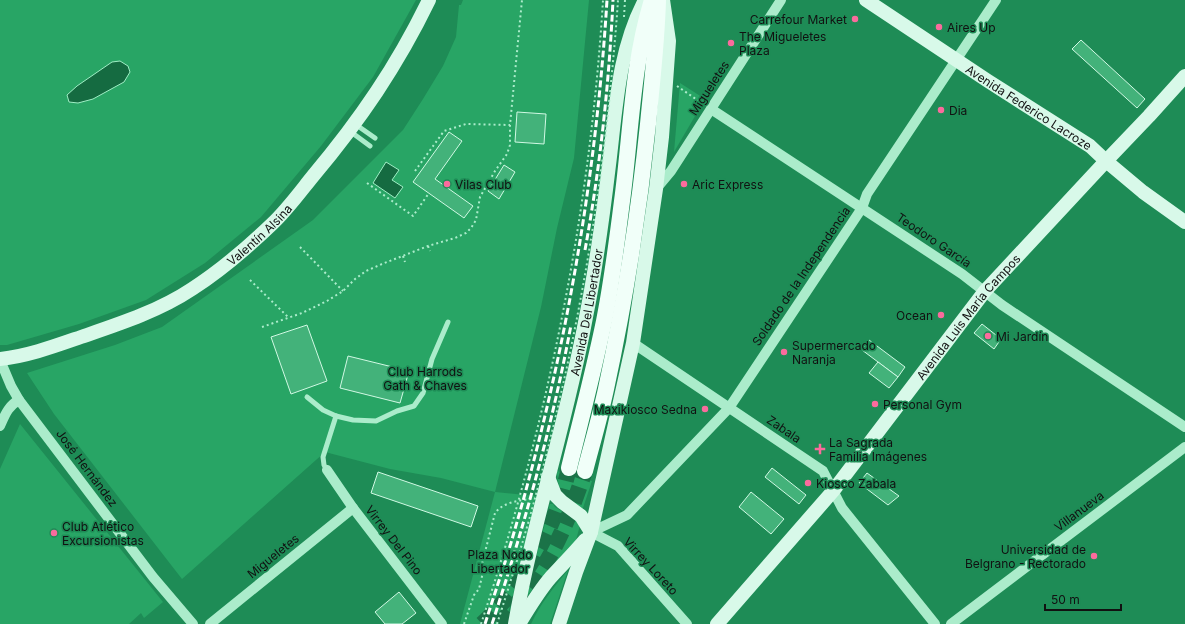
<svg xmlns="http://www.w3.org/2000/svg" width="1185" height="624" viewBox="0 0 1185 624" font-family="Inter,sans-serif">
  <rect width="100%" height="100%" fill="#1e8c56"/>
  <g fill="#28a565">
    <polygon points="0,0 416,0 373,77 321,146 261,217 205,263 146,300 79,324 7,345 0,345"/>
    <polygon points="463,0 589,0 574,158 557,228 541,307 495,492 536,496 521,565 505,624 460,624 495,492 441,478 390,469 325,452 182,579 54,414 27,373 115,345 162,327 313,220 403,130 423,99 443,66 456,37 459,5 461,5"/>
    <polygon points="680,83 705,99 674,152"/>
    <polygon points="20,424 163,602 144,618 141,613 129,624 0,624 0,469"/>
    <path d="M557,471L592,481L582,511C565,498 558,493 557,471Z"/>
    <polygon points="550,504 553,504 555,507 578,521 580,525 576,540 573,544 549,570 526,597"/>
    <path d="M568,570L550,624H531C540,604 554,587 568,570Z"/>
  </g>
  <g fill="#156b41" stroke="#9feec5">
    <polygon points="120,61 128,66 130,72 124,82 93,99 78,103 69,102 67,95 77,86 112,62"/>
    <polygon points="386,162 399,170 392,180 403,187 395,198 373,183"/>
  </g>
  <g fill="#43b27a" stroke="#d1f9e4">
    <polygon points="1081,40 1145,99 1137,108 1072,49"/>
    <polygon points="517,112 546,114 544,144 515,142"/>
    <polygon points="449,132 462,141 435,179 473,206 464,218 413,182"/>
    <polygon points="504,165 515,172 499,199 488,191"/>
    <polygon points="982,324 1001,339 994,349 974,333"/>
    <polygon points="307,325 327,381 291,394 271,337"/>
    <polygon points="869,340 905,367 898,377 862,350"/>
    <polygon points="348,356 409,371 400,403 340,388"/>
    <polygon points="878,362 898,377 889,388 869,373"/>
    <polygon points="772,468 806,495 799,504 765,477"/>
    <polygon points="378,472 478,506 471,527 371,493"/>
    <polygon points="867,473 899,496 888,505 859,483"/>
    <polygon points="751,492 784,519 771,534 739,507"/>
    <polygon points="399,592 416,613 402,624 385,624 375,612"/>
  </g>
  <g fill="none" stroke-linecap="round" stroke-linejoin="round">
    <g stroke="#1b7348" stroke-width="16" stroke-dasharray="16 8" stroke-linecap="butt">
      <path d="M482,624C517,592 543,548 559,504C563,492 566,480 569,468"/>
      <path d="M499,624C520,602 540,575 554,548C567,523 576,497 585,471"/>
    </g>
    <g stroke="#abeccb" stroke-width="2" stroke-dasharray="2 3" stroke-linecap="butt">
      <polyline points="624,17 625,0"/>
      <polyline points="677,86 703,104"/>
      <polyline points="415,171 444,131 466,124 510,125"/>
      <polyline points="367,183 413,216 429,193"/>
      <polyline points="428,246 430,251"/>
      <polyline points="300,247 343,291"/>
      <polyline points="403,256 405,262"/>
      <polyline points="250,280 288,317"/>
      <polyline points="262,327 302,313 327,301 343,291 355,279 366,271 382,264 428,246 455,238 466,233 471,228 476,220 480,197 495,171 507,154 510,145 510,125 522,0"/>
      <path d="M464,624L474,595L479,589L484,568L482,564L495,513C502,503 519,500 531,499"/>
    </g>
    <g stroke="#abeccb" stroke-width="5">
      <polyline points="355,124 375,138"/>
      <polyline points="351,132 370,146"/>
      <polyline points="307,397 323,410 336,416 353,420 376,421 397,411 414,406 423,393 432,359 448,322"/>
      <polyline points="327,470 324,465 323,457 336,416"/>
    </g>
    <g stroke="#abeccb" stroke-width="10">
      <polyline points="711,109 962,274 1002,305 1185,427"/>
      <polyline points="656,189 671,171 781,0"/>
      <polyline points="633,343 823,471 842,508 935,624"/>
      <polyline points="0,360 11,386 19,400 153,577 193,624"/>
      <path d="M0,426C5,415 8,406 19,400"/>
      <polyline points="327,470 353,508 442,624"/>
      <polyline points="591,532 627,515 729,408 862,208 867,194 996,0"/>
      <polyline points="591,532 618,546 687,624"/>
      <polyline points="210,624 353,508"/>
      <polyline points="951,624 1185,447"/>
    </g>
    <g stroke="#d8f9e9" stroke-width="14">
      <path id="s1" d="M866,0L988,81L1090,146L1106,161L1143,192L1185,222"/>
      <path id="s2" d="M0,359C28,356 55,346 81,337C119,324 159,311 192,289C220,271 248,247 272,224C287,210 300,192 313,176C360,120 397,66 429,0"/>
      <polyline points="548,477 555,495 562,502 581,516 591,532"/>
      <path id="s3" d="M515,624C533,521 567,421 586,317C596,267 603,216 609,165C616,108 618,51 645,0"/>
      <path d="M519,624C529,608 538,592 551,577C562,565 574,553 585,540"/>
      <polyline points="559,624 576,572 591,532 633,343 656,189 662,137 669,41 663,0"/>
      <path id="s4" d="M717,624L833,491L985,291L1106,161L1149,116L1185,76"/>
    </g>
    <g stroke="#f1fff9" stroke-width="16">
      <path d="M569,468C581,419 594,370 604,321C612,281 617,241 622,201C631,134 632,65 652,0"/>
      <path d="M585,471C592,444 600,417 606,389C625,301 639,213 648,124C652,82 657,41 658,0"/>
    </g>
    <g stroke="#fff" stroke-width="3" stroke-dasharray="7 3" stroke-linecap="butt">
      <path d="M585,250C600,168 609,84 613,0"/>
      <path d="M485,624C495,592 506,561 515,529C565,357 596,179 607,0"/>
      <path d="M492,624C524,526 552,427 571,325"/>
    </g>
    <g stroke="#abeccb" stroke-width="2" stroke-dasharray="2 3" stroke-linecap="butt">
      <path d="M481,624C548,422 590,212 603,0"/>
      <path d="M497,624C512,577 527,530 539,483C573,355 597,224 610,93C613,62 616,31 618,0"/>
    </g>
  </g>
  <g fill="#fb6b9d" stroke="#1e8c56" stroke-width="1.5">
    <circle cx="855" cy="19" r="4"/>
    <circle cx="939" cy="27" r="4"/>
    <circle cx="731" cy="43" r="4"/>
    <circle cx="941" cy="110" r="4"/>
    <circle cx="447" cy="184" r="4"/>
    <circle cx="684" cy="184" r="4"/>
    <circle cx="941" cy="315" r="4"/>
    <circle cx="988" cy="336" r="4"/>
    <circle cx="784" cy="352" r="4"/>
    <circle cx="875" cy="404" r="4"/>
    <circle cx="705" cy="409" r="4"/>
    <path d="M818 443h4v4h4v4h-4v4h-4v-4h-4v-4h4z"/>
    <circle cx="808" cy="483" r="4"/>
    <circle cx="54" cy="533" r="4"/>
    <circle cx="1094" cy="556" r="4"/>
  </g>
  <g text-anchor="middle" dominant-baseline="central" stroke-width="3" stroke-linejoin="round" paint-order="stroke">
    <g font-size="12" fill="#111" stroke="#1e8c56" text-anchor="start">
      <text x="847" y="19" text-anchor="end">Carrefour Market</text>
      <text x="947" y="27">Aires Up</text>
      <text x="739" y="36">The Migueletes<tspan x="739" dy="14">Plaza</tspan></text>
      <text x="949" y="110">Dia</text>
      <text x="455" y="184">Vilas Club</text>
      <text x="692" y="184">Aric Express</text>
      <text x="933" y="315" text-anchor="end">Ocean</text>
      <text x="996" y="336">Mi Jardín</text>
      <text x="792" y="345">Supermercado<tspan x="792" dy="14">Naranja</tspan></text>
      <text x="883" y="404">Personal Gym</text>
      <text x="697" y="409" text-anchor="end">Maxikiosco Sedna</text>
      <text x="829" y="442">La Sagrada<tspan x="829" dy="14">Familia Imágenes</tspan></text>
      <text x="816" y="483">Kiosco Zabala</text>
      <text x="62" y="526">Club Atlético<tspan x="62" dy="14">Excursionistas</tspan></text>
      <text x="1086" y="549" text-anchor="end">Universidad de<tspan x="1086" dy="14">Belgrano - Rectorado</tspan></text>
    </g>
    <g font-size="12" fill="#111" stroke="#1e8c56">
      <text transform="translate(709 88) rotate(-57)">Migueletes</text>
      <text stroke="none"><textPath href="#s1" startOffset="195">Avenida Federico Lacroze</textPath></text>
      <text stroke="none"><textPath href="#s2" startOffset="292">Valentín Alsina</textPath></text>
      <text transform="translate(934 240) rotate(34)">Teodoro García</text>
      <text transform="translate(801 276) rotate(-56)">Soldado de la Independencia</text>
      <text stroke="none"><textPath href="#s3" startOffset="320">Avenida Del Libertador</textPath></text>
      <text stroke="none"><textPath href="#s4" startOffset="397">Avenida Luis María Campos</textPath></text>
      <text transform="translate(784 429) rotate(34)">Zabala</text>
      <text transform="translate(87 468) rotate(53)">José Hernández</text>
      <text transform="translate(1079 511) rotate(-37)">Villanueva</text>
      <text transform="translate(394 540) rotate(52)">Virrey Del Pino</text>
      <text transform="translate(273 556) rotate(-39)">Migueletes</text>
      <text transform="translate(651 566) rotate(47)">Virrey Loreto</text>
    </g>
    <g font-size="12" fill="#111" stroke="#1e8c56">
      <text x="425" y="371">Club Harrods<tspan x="425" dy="14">Gath &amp; Chaves</tspan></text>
      <text x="500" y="554">Plaza Nodo<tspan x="500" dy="14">Libertador</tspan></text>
    </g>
  </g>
  <path d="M1045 604v6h76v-6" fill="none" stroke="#111111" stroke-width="2"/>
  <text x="1051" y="604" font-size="12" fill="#111111" stroke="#1e8c56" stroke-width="3" paint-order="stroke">50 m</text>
</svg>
